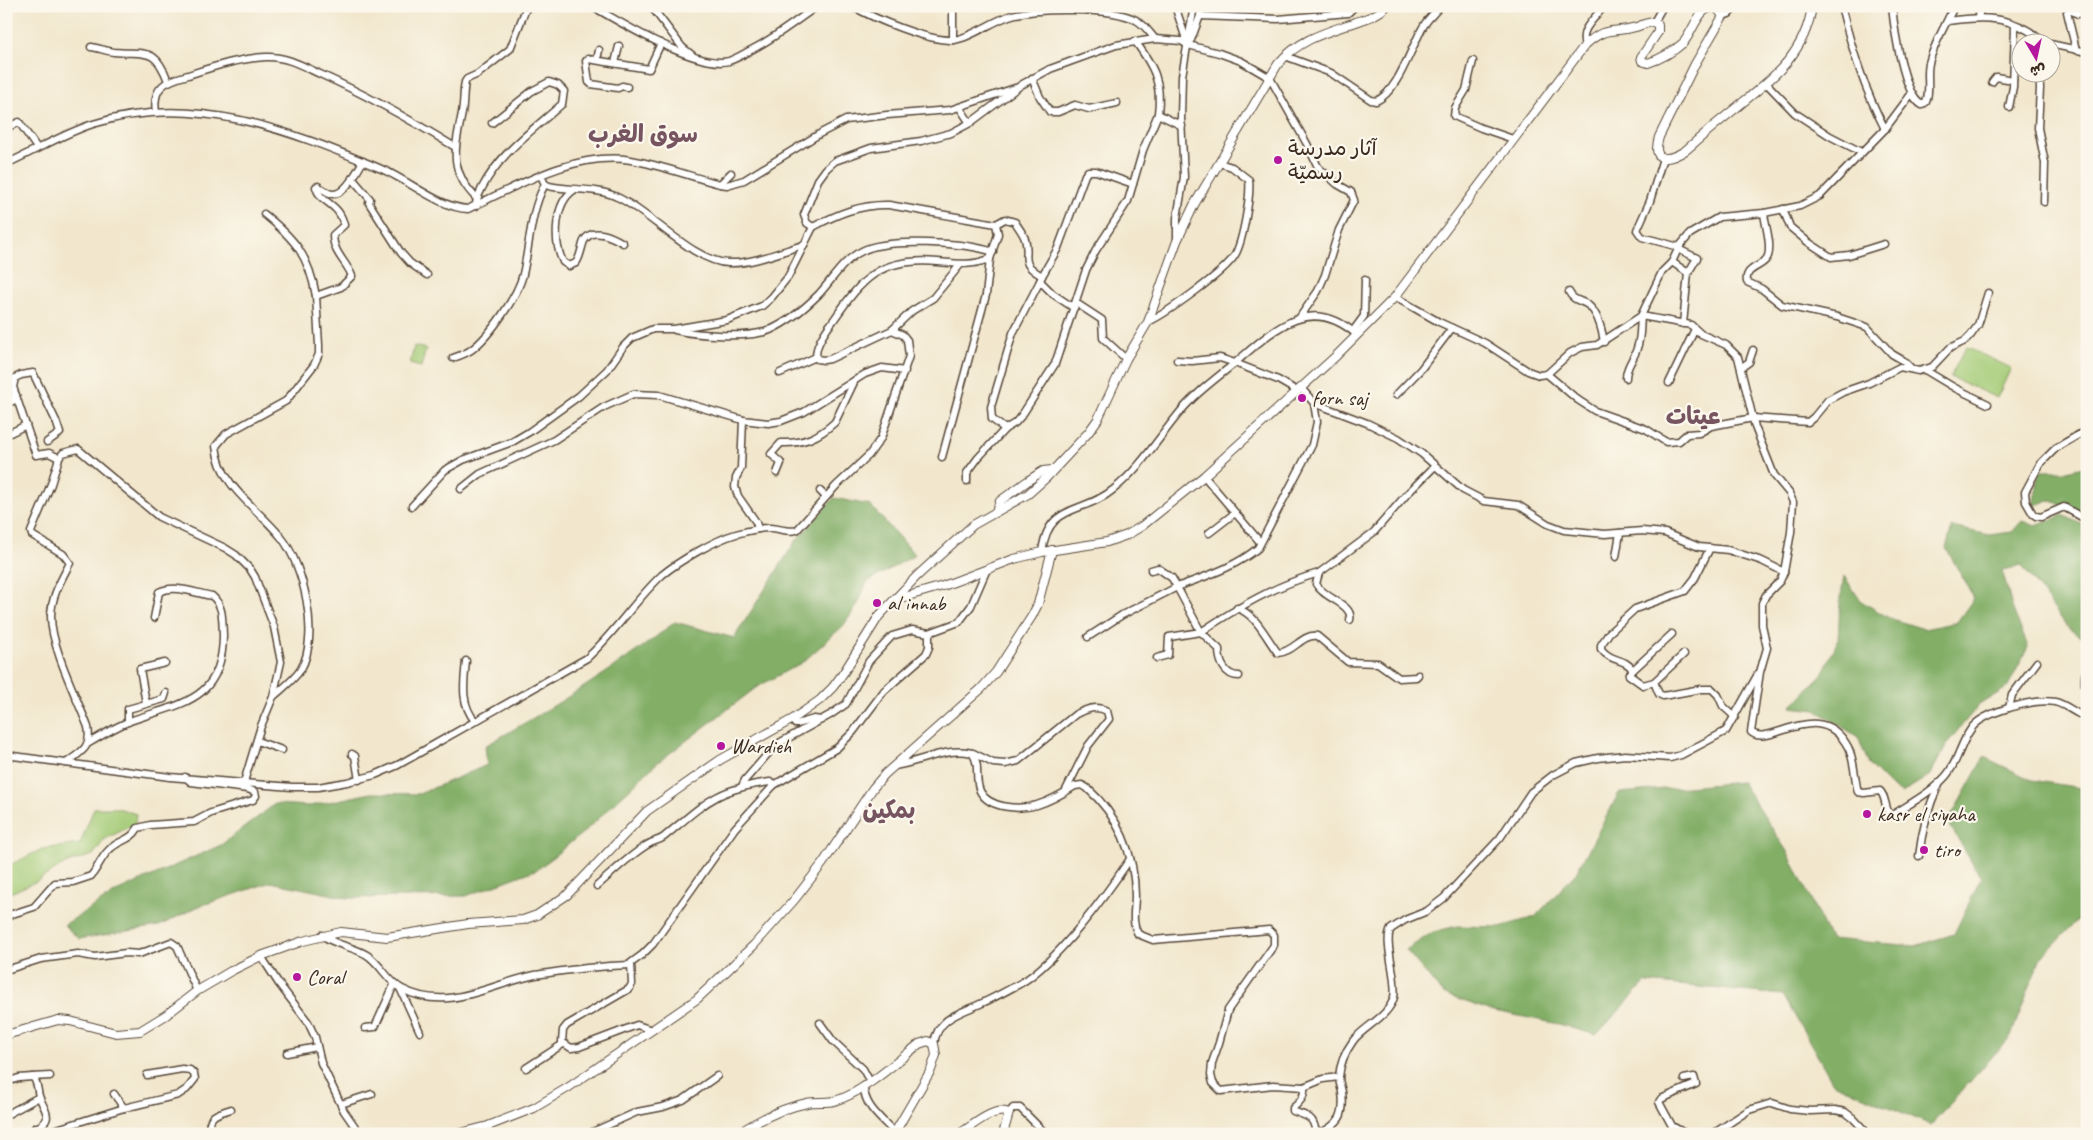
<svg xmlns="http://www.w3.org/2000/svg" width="2093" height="1140" viewBox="0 0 2093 1140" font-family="Caveat,'Playpen Sans Arabic',sans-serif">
  <rect width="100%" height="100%" fill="#fbf7ec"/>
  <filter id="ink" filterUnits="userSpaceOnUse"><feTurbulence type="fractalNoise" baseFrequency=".02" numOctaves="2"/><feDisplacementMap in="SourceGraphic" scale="10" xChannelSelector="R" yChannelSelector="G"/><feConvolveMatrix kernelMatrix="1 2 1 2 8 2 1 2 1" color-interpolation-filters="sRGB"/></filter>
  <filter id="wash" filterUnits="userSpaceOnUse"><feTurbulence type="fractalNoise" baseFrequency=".0096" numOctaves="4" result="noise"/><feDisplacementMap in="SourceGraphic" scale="20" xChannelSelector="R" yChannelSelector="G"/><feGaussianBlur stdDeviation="1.12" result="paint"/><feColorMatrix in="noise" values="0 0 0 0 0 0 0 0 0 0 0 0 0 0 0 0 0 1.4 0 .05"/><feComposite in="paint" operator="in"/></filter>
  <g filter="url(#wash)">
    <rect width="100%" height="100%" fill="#f2e7cd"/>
    <g fill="#a3ca75" stroke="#6f7a4a">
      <polygon points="414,346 426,349 421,367 410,364"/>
      <polygon points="1966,347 2011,368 1997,398 1950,377"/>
      <polygon points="94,808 118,808 136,814 135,824 105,839 93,855 67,863 35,882 6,895 6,867 42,849 80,844"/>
    </g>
    <g fill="#82ae66" stroke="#5e6c42">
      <polygon points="2087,466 2087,515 2049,500 2033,506 2040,471 2067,471"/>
      <path d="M834,498L870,505L915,555L867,582L857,606L843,626L803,662L757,687L657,763L585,831L538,869L466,896L348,898L271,882L197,907L159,926L79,939L64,925L116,892L221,845L275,804L310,806L371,793L419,794L487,765L485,746C553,707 614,671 675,622L734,638L795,542Z"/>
      <polygon points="2063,515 2087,527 2087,640 2069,629 2022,566 2002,570 2012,607 2028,647 2008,687 1979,705 1948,742 1930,775 1902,793 1889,785 1869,765 1858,737 1816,710 1791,707 1822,675 1838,640 1840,603 1844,576 1861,601 1889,618 1924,629 1957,622 1974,598 1946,548 1952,527 1989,535 2012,532 2022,521 2036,526"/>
      <polygon points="1984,757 2032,780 2087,789 2087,910 2040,959 2011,1036 1931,1125 1833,1083 1783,995 1646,982 1596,1035 1559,1024 1489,1010 1443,994 1406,950 1433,932 1457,926 1500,927 1535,917 1576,873 1619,793 1742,782 1788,853 1830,939 1915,946 1954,934 1981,878 1948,822"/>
    </g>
  </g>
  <g filter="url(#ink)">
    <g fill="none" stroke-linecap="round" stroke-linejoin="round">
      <g stroke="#564638" stroke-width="9">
        <g id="minor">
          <path d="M592,6C621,23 697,69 729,61C738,58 745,53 753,49C776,37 796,21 817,6"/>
          <polyline points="651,6 682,47 692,55"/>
          <path d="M852,6C875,19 927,41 953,40C969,39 994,20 1012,15C1039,8 1112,7 1136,20C1144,24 1149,32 1155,39"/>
          <polyline points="1175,6 1185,36 1185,43"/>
          <path d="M1841,6C1852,49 1864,89 1885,129"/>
          <path d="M1892,6C1894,27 1903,95 1922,105L1926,102C1931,90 1926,76 1929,63C1934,43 1946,25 1954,6"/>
          <polyline points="1200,16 1278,19 1348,13 1355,6"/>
          <polyline points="1723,16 1729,14 1736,6"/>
          <polyline points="1978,17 1981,7"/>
          <path d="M1948,21C1976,17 2003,15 2029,31C2035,35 2039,40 2045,42"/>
          <polyline points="1654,22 1663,6"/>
          <polyline points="953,40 953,6"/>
          <polyline points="1191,40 1200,16 1201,6"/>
          <path d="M1135,41C1154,67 1162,81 1158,114"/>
          <polyline points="2050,44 2087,52"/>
          <path d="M1585,45C1579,29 1595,19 1604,6"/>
          <path d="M91,47C99,48 106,51 114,52C145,55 155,46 168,81"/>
          <polyline points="2076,50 2067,12 2070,10 2078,14 2081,13 2086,6"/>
          <path d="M1285,56L1331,73L1371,100L1376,101C1398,92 1411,47 1423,27C1427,19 1435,13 1440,6"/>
          <polyline points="597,60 599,50"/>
          <polyline points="1473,61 1466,90 1455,108 1454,116 1481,128 1513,139"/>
          <polyline points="615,63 619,46"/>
          <polyline points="2039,72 2040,88 2038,128 2045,163 2044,202"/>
          <polyline points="1032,78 1040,97 1050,112 1058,112 1075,105 1089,109 1117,103"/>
          <polyline points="1992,82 1996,77 2013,80"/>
          <polyline points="1767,84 1795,113 1830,136 1861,152"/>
          <polyline points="627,87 622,86 618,88 591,84 589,82 586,61 588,59 649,69 661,43"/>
          <polyline points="2009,107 2013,87 2015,25"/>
          <polyline points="960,108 970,123"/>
          <path d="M156,112C152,86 166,81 188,75C213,67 240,58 266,57C286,56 303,66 320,74C367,95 411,120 455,147"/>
          <polyline points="6,128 19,122 37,148"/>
          <polyline points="1663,158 1650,201 1637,230 1642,237 1679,247"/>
          <path d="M6,164C35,151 62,134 93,124C192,92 288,130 379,168C406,178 439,208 468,209C517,186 575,151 631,160C661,165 691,177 720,184L727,185L744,180L821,133L846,120L887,115L950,110L1015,88"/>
          <path d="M541,176L545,184L549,186C571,191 596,187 617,197C649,211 693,262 728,263C752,264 780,252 803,245"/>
          <polyline points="352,178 370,199 369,203 401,253 410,263 427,275"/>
          <polyline points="720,184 731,173"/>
          <path d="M574,190C554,203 553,242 563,262L569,266L576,263C581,256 581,248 584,241C592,226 613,237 623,243"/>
          <path d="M476,198C448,169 455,149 462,113C464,103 463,92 465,82L467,79L478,74L510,49L527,6"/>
          <path d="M476,206C476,198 479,195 482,188C501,152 532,131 562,104L564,91L558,85L549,82L532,91L492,123"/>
          <polyline points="1783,209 1790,227 1808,242 1831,257 1849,255 1884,244"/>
          <path d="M1764,213C1765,225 1772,244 1768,256C1764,268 1744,266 1747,282L1762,289L1782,305L1837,317L1867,327L1892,354L1904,361L1911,368"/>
          <path d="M264,214C295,239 309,256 316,296"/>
          <path d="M996,224L1005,219L1015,222C1018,227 1023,233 1025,239C1031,258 1017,261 1042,276L1040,281L1053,294L1074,308"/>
          <polyline points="1177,240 1177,218 1184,177 1181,118 1182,76 1194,6"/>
          <polyline points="1678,249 1697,258 1688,273"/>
          <polyline points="1672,262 1688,273 1683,324"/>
          <polyline points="1042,276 1058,248 1085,175 1088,171 1096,171 1133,184"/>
          <polyline points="1040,281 1013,333 991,407 992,419 1005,429 1015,423 1022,415 1055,364 1086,270 1096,250 1128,201 1143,150 1158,114 1182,126"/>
          <path d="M1569,292C1573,301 1581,300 1588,305C1598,313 1602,330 1604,342"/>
          <polyline points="1395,297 1439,322 1485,343 1528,371 1539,375 1547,374 1570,353 1582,347 1597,345 1641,316 1662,272 1672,262 1679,247 1690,234 1719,217 1764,213 1800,206 1820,196 1885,129 1912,93"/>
          <polyline points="1076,303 1102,320 1103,338 1126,359"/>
          <path d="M1148,322C1167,313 1225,272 1235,255C1243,241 1251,195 1249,180L1232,167L1219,163"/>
          <path d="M675,330C697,335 749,339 770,330C788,322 805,308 819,294C833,279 843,260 862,251C886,238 967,242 993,252"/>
          <polyline points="892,330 912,311 933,298 960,265"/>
          <polyline points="1353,331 1364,316 1365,280"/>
          <path d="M453,358C459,356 465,354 471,350C489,337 518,296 523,274C530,244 530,212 545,184"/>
          <path d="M1177,360L1192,361L1220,358L1235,363C1273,330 1310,293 1357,335"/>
          <polyline points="1742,367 1749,362 1753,350"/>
          <polyline points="1925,370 1955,388 1988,404"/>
          <polyline points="780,373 816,357"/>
          <polyline points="1547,374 1578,400 1595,411 1646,429 1666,442 1679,441 1687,434 1699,433 1711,426 1753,418 1808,422 1814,417 1828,400 1843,392 1869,383 1900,367 1919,371 1932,367 1950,348 1965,341 1971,335 1978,325 1988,293"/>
          <path d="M1626,378C1626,365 1634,360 1637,348C1641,338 1640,327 1641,316L1691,325L1701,334L1726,345L1738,357L1755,427L1774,475L1789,493L1793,502L1791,532L1784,572"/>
          <polyline points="1669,383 1695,329"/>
          <path d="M1301,388L1314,403L1367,423L1398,438L1422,454L1463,490L1484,501L1518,505L1548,524L1564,530L1605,534L1642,531L1665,533L1699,547L1728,550L1762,561L1784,572L1780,581L1766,595L1762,603V625L1767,648L1760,672L1751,732C1769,749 1820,695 1848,747C1855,761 1854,777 1858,792L1864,793L1880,791C1887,798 1884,809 1891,816C1909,804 1931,793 1946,776C1958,762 1960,744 1971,729C1982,712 2035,698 2055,702C2064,704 2071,710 2079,714L2083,713C2092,701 2080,683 2087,669"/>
          <polyline points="1396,395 1421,369 1452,328"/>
          <polyline points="6,398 16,395"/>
          <polyline points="6,404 17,399"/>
          <polyline points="743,420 741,468 736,478 735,487 738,496 756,522 758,529"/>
          <polyline points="2087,430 2056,448 2040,464 2025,492 2026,502 2033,514 2036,516 2041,517 2064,507 2087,520"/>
          <polyline points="6,435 26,425"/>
          <polyline points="47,442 60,433 56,421 33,373 21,375 15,378 13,387 36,455 49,453 59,458"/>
          <polyline points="942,457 986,295 990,259"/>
          <path d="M777,473L781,463L771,454L781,443C803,444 819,437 835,422L855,380"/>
          <polyline points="1204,476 1260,542"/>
          <polyline points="967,481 967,473 978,458 1005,429"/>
          <polyline points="461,489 480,474 554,440 604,407 633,394 659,395 743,420 768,423 781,421 804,412 865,374 882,368 905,371"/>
          <polyline points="820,491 826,497"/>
          <polyline points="412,506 445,470 463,460 512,442 529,432 579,396 607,370 623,347 632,338 653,329 674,329 727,320 762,306 772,297 788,277 813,227"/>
          <polyline points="1209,533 1235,513"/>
          <path d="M1042,552C1048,502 1083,515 1114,489C1139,469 1156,442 1176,417C1192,396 1214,380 1235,363L1278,380L1297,391"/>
          <polyline points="1616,557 1620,533"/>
          <path d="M1237,608C1257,615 1266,638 1278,653C1294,652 1302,634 1317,636L1348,662L1378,663L1399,678L1416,677L1418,675"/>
          <path d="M1350,620C1354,604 1324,599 1316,584L1319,573L1374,532L1407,494L1435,466"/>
          <polyline points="1088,637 1122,615 1177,587 1172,578 1158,568 1151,570"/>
          <polyline points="1684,654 1654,682 1659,694 1663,696 1701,689 1712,689 1718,695 1723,706 1735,717"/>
          <path d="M1157,658L1168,655L1169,637L1201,632L1177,587C1206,576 1234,568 1258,548L1312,445L1317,422L1314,403"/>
          <path d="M466,661C464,683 460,703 475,721"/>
          <polyline points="1633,670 1672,634"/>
          <path d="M1239,676C1225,676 1219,662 1219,649L1201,632C1238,607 1276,585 1319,573"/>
          <path d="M1654,682L1643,685L1629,675L1633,670C1624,657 1612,663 1601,649V645L1609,633L1635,609L1685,591L1695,578L1710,548"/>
          <path d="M274,696C283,688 295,679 301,669C320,636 304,565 281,537C257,507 220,487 216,446L226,434L286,401L314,365L319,354V345L316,296L341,287L352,276C346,261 333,253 333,235L344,225C339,202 320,204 316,187L318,186C323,189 328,194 333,194C345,195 358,170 363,161"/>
          <polyline points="146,703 140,669 165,663"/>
          <polyline points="2009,708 2012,695 2037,662"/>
          <polyline points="793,719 795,724 797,724 814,719 821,720"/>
          <polyline points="128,722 128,709 164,699 166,693"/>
          <polyline points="257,741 282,750"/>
          <path d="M89,743C102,735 115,727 130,721C180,703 223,702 223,635C222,620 224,606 212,596C195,593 175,584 159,592L154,618"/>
          <path d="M973,753L993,763L1005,764L1018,761L1076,714C1087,709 1096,705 1107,711L1109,719L1088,746L1066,790"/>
          <polyline points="352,754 355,756 359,780"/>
          <path d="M6,755L170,777L292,787H318L347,782L375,775L398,765L587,658C615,633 635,600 662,575C679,561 715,540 736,534C747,531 759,528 770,528C780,528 787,533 797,530L836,486L869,455L881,438L909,356L907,340L903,335L892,330L830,359L824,360L817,359C813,348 826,330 833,321C863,277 881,257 938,262C959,264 970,266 990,259L998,234L996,224L889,205C861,204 837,214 813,227L807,223L804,215L818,180L826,169L835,161L871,148L921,141L951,133L970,123L1021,85L1050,69L1116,45L1155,39L1181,41L1188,45L1219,53L1241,61L1270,78L1307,144L1318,167L1337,184L1351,192L1354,200L1339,230L1325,275L1318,291L1300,317"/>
          <path d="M66,763C81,752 92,748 88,727C77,698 51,647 51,617C51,597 61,580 70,563L63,554L32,535L31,532L51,484L59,458L63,453L78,449L159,517L225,548L236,555L250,569L255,577L274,627L281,662L273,697L261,726L244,782"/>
          <path d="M894,766C921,762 945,747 972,753C981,765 974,778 980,791C989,809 1020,810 1037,805C1050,801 1064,793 1075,786L1082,785L1087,788C1118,815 1135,854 1135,896C1135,909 1131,922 1138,934L1153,940L1269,930L1274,935V945L1228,1010L1219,1043L1212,1063L1211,1075L1213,1083L1221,1091L1273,1085L1304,1087L1323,1079L1339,1077"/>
          <polyline points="742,786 745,780 772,749 781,742 830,715 846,704 869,661 892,636 912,630 929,633 959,622 971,606 987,569"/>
          <path d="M1919,856C1922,830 1928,807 1939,784"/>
          <path d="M597,886C613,872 629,856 647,845C652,841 659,841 664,837C705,803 716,789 770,782L774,785"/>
          <path d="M6,916L34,907L55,883L73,882L91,876C98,868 101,857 110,849C119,840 131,841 138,828L150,825L194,822L211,813L253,800L256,796L255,792L248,789L191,782L185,777"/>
          <path d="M322,935C336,946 352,946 367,955C381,964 387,981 402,989C448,1013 491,984 535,975C567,970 598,966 630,965"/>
          <polyline points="261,956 279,984 308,1022 315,1037 321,1063 344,1111 360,1134"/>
          <polyline points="6,970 41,959 78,954 95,957 126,953 139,954 171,942 177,946 197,991"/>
          <polyline points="400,988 420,1032"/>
          <polyline points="820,1023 833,1041 863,1069 870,1082"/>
          <polyline points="365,1028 375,1027 394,985"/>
          <polyline points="652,1030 637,1025 579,1047 571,1048 562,1042 563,1030 567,1025 629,989 632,984 631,963 642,955 653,944 735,828 774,785 837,748 853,732 884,691 926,654 929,647 929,633"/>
          <path d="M934,1044C937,1018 960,1013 980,1004C994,998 1008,990 1021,983C1057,962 1106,895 1130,859"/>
          <polyline points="287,1053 317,1047"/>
          <polyline points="526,1068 563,1044"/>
          <polyline points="33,1077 50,1076"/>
          <polyline points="1684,1079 1694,1077 1696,1084 1661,1099 1659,1102 1672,1126 1686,1134"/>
          <path d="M6,1082L19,1078L33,1077C38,1083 37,1089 39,1096C44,1110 56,1120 35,1128L33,1134"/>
          <path d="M864,1086C863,1106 883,1120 895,1133"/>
          <path d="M1304,1087C1305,1097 1300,1102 1293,1108V1111C1304,1116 1313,1115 1315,1129L1321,1133"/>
          <polyline points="114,1094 124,1108"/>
          <polyline points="341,1104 372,1094"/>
          <polyline points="1009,1113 1013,1108 1020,1108 1046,1134"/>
          <polyline points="6,1115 39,1097"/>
          <polyline points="41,1134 124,1108 178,1095 187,1089 195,1079 194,1074 190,1070 182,1069 147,1075"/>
          <path d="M208,1134C210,1114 213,1115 231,1109"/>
          <polyline points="588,1134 637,1112 663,1107 683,1100 717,1076"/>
          <path d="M1319,1134C1340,1123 1345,1116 1342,1092C1341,1087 1339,1082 1339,1077C1340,1064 1345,1052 1353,1041C1364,1026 1389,1017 1394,997C1398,979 1383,942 1391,929L1405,920L1427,911L1444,898L1500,838L1531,792L1553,775L1576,763L1598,758L1625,755L1670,758L1681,755L1726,731L1758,674"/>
          <polyline points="1713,1134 1749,1110 1772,1103 1790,1109 1810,1111 1835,1110 1845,1112 1853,1118 1868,1134"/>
        </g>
      </g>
      <g stroke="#564638" stroke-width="10">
        <g id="major">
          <polyline points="996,512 1000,501 1029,480 1043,471 1052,470"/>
          <path d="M894,600L943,586L1014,559L1042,552L1107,542L1127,535L1142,526L1204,476L1336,356L1395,297L1585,45C1607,25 1611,34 1636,27C1642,25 1648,22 1654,22L1658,25V32L1641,57L1642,61L1648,63C1660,59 1674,51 1683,43C1693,33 1699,3 1717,8L1723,16L1695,64L1659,137C1651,164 1669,161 1686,150C1704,134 1723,118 1742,103C1776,76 1806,51 1812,6"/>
          <path d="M6,1035L58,1020L70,1021L116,1033L140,1031L166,1015L197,991L231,971L261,956L303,941L341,932L387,937L468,924L523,920L537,915L567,895L647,811L720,760L793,719L820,700L833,687L844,672L879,616L917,576L973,525L1028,494L1046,478L1088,433L1098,419L1126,359L1148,322L1177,241L1194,205L1278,64C1299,39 1327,32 1356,22C1368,18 1378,15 1387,6"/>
          <polyline points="457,1134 488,1126 534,1108 569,1087 697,999 754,945 795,899 823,863 873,788 885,774 981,689 996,672 1032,616 1038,604 1052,550"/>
          <path d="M738,1134C758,1120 783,1108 807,1103C816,1101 825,1103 834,1101C860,1095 898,1061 919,1044L928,1041L934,1044L936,1055L931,1070L894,1134"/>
          <path d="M959,1134C973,1126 993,1106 1009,1113L1003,1134"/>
        </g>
      </g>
      <use href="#minor" stroke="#fff" stroke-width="6"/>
      <use href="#major" stroke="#fff" stroke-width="8"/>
    </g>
  </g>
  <g fill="#b5179e" stroke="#fbf7ec" stroke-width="2">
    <circle cx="1278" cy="160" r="5"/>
    <circle cx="1302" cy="398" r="5"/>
    <circle cx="877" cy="603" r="5"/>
    <circle cx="721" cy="746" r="5"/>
    <circle cx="1867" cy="814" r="5"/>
    <circle cx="1924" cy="850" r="5"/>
    <circle cx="297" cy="977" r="5"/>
  </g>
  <g text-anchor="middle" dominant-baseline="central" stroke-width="4.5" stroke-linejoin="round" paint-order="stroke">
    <g font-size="21" fill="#3b2a1e" stroke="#fbf7ec" text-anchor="start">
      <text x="1288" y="148">آثار مدرسة<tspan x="1288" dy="24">رسميّة</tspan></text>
      <text x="1312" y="398">forn saj</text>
      <text x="887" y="603">al innab</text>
      <text x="731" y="746">Wardieh</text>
      <text x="1877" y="814">kasr el siyaha</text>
      <text x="1934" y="850">tiro</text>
      <text x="307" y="977">Coral</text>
    </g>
    <g font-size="24" font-weight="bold" fill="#765561" stroke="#fbf7ec">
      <text x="643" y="134">سوق الغرب</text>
      <text x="1693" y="416">عيتات</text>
      <text x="889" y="810">بمكين</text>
    </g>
  </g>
  <rect width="2093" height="1140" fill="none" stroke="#fbf7ec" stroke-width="25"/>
  <g transform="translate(2036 58) rotate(171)"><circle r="24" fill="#fbf7ec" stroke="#aea59a"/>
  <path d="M0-4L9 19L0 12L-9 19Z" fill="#b5179e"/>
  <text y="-8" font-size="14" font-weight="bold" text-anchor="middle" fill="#3b2a1e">ش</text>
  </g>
</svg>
